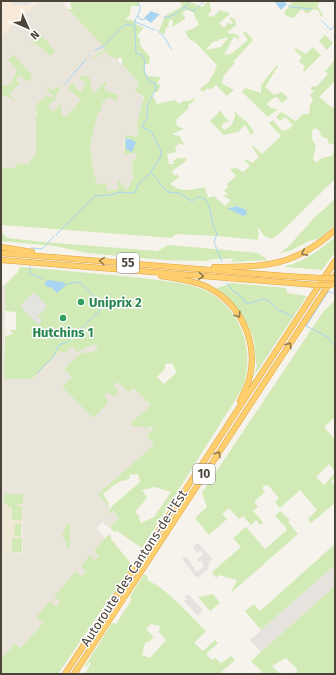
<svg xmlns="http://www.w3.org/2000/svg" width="336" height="675" viewBox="0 0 336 675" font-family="'Fira Sans',sans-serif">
  <rect width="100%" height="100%" fill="#f6f3ec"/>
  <g fill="#eae5da" fill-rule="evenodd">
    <polygon points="39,1 62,1 65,4 64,5 104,46 106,50 101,51 94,59 103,52 106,52 111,57 114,57 136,79 138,83 139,94 144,99 137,122 138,137 125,135 123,144 124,154 136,153 137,155 132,165 133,179 126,191 118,181 118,189 106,191 98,185 94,175 90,145 98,113 101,110 102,103 109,97 110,94 106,91 104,87 106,82 93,95 86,84 80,91 73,83 81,100 66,117 65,117 62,115 58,105 54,112 48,106 55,99 55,96 60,90 53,90 44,86 53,96 50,99 47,95 38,109 36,115 37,154 28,164 17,163 16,168 1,168 1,36"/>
    <path d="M1,285H5L4,379H32L60,351L72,346L77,351L94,344L98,350L88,353L64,369L72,377L63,387L106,401L104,396L108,392L113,397L118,391L113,386L118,382L133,388L151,405L140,426L153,427L154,445L98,494L110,508L107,513L112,511L119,518L109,528L102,522L97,529L105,538L94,551L99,556L95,560L90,556L81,566L87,571L82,576L77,571L55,597L60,602L56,607L50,602L36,617L43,623L21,648L15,643L1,659ZM5,494H23V553L4,552Z"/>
  </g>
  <polygon fill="#f7ead8" points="1,1 39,1 1,36"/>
  <polygon fill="#e6e2dd" points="335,565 335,586 261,652 250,640"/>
  <polygon fill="#efe8d6" points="4,504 23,504 22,553 4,552"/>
  <g fill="#d2eab5" fill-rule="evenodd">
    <path d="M72,1H139V6H131L130,15L125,19L135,21V24L144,28L137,35L140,39V45L150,57L149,64H145L144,69L147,76L160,77V79L157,83V84L161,85L158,92H154L152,95L157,104L175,100L179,104L183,101H189L195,98L193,102L189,104L188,107L189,108L176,120L177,126L184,129L172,134L181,137L182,142L184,143L183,145L179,143L175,148L176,152L167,154L169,164H174L173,161L178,158H186L187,160L172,171L174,176L177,174L179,177L170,184C182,193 191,190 205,187L208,198L214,196L225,206L231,200L223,196L228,195L224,190L228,188L227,184L236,176L229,168L232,169L235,167L243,172L250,166L245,161L246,159L252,163L259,157L252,147L253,146L262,154L281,136L269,123L273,120L282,131L289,129L293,125L285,117L280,121L276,117L281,112C287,114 290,119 296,121L303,114H309L310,105L313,100L310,95L314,91L310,88L313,86L315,87L317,86L328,74L325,71L329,67L335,59V81L319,97L330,106L335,108V179L278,235L272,239L264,236L259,228L257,229L259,233L258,234V240L217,236L176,234L171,238L2,225L1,168H15L17,163L28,164L36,154V115L38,113L36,111L38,109L35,106L47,95L50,98L53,96L44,86L53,90L58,86L60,90L55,96V99L48,106L54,112L58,105H61L62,115L66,117L81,100L68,88L72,83L76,86V88L81,91L86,84L80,78L82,76L89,77L93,94L107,80L106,83L107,84L104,87L106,91L118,95L117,101L109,97L102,103L101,110L98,113L90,145L94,175L98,185L106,183L107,191L118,189V181H120L126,191L133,179L132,164L137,155L136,153L124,154L125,135L138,137L137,122L144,97L134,90L139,86C136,77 128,71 121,64L123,61L120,57L117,60L114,57H111L106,52H103L94,59L93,58L101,51L105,50V48L68,9H72L70,4ZM316,128L319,130L322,137L328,139V143L335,145L332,156L322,158L316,163L313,158L316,146L311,138L312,137V130ZM129,138L131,141H134L135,143L133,150L126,149L125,140L127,138ZM235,205L246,210V213L243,216L228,207H233L235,208Z"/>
    <path d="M182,1H187L202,7L208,1L210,3L211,11L208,14L210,17L214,16L220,10L225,12L227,11L230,14L219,23L224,28L228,23L232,24L233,22L230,20V17L235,19L236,25L227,32L230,34L233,33L238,36L239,34L238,42L237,38L235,37L233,38L224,55L231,54L248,40L243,33L245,31L253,40L233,62L235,63C229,69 224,74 222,81L223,84L234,90L227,96L216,85L210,90L208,88L202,92L200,89L210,81L209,80L213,75L217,65L196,43L188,38L185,31L193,29L199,25L193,12L187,10L183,12L182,13L185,17V19L172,27L173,21L170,19L168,25L169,26L166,28L164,35L159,31L165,16L181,7L183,5L180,3ZM225,37L228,38L221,47L205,50L214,41L216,42L220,39H223Z"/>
    <polygon points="293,1 321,1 317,5 323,15 321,17 319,11 314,9 307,14 302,9 293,18 286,16 284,13"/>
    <polygon points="38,33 44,39 47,40 50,46 55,51 50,56 41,47 30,41 37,41 40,38 36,35"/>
    <polygon points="325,35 333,43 327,50 319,41"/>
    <polygon points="313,47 321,55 304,72 303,70 305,67 299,61 302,57 294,50 296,48 306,54"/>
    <polygon points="14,55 32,75 28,82 18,75 16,80 20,83 9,93 16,102 9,97 1,96 1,84 7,86 12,82 17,70 8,60"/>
    <polygon points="277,65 278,66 265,87 274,95 282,92 288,98 282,103 277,97 273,98 267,104 271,108 278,109 268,117 242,92 242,91 245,88 261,93 261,85"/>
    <path d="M221,110L223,115L229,121L222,124V128L224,130C233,127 235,120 235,111L240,117L247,122L254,132L250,135L249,131L245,125L238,132L224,135L210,121Z"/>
    <polygon points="335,199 335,225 320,238 309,241 290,251 280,253 289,246 314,218"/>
    <path d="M1,233L4,234L7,238L44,242L157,251L169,245L258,253L268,260L230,262L233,260L232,258C223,260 216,257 207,261L163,260L87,253L55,246L1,241Z"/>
    <path d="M335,237V252L322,270L286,267V266C305,261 320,250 335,237Z"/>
    <path d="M20,267C61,270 101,274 142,278C161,281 184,282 202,289C240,305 257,351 242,389L142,548L117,531L114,532L110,527L119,518L113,511L107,514V513L113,505L140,482L138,474L129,475L130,478L125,481L123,480L114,485L103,494L109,504L108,506L98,494L154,445L147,435L153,430V427L149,426L146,429L144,426L137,427L130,424L151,405L133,388L129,392L118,382L113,386L119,392L113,397L108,392L104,396L108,400L107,401L108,403L93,418L62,387L72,377L64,369L77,356L85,352L88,353L98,350L94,344L77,352L72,346L65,353L60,351L32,379H4L5,336L10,335L13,334L10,330H16V312L5,311V285L18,272ZM172,363L176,371V373L164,384L157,377L165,369V364ZM155,487L171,492L154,517L141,523L139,519V516L135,512L147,498L142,490Z"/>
    <polygon points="232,283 286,288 287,293 307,296 254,376 257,366 256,362 254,340 249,328 240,312 217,288"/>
    <polygon points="335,300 335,417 324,427 335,440 335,471 329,464 316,477 324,485 335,473 335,478 331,481 335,486 335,503 311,523 308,519 317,510 300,490 280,508 275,502 279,498 268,485 263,486 263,491 266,491 254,502 258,507 253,511 263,522 260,525 256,520 251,525 243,516 239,519 229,508 222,514 227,519 209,535 195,518 207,507 202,493 323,312"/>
    <polygon points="5,494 23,494 23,504 15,504 22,507 22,520 12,520 12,507 8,507 7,504 4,504"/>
    <polygon points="280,511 290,520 288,522 298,534 230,594 237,580 219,575 216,578 212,572 241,547 233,538 246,527 265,549 287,530 285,526 284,526 275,516"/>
    <polygon points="67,523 70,525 70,545 69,548 66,549 66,539 64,539 62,536"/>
    <polygon points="15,524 21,524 21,536 14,536"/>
    <polygon points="109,534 111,536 111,539 132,565 58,674 1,674 1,659 15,643 21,648 43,623 36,617 50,601 56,607 60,602 54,597 76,571 82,576 86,571 81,566 90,555 95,560 99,556 94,551"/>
    <rect x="12" y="538" width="10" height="14"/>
    <polygon points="335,544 335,565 261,630 245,611 254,604 260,611"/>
    <path d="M144,574L148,577L147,580C169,590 189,615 206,631L194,643L203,651L215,640L218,643L206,654L212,660L215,658L221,663L231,656L235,660L221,672L223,674H85L91,663L89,662L87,666H85L112,623L116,624L131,601L130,596ZM151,624L160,626L159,632L166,640L150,658L142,655L145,643L150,641L154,637L146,629Z"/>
    <polygon points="335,586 335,674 296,674 295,673 298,670 286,658 272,666 280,674 263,673 251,661"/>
    <polygon points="213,594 220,603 210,611 198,597"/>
  </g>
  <g fill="#e5e3e0">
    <polygon points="12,1 32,1 32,3 30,3 30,5 12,5"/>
    <polygon points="34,292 47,306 45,307 46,308 39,315 37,315 42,321 38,325 20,306"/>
    <polygon points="198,543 213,559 209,563 208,569 197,578 182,559 187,557 196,572 204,567 201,561 199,562 197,560 203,554 200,550 197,553 193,547"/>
    <polygon points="188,594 203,610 198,616 184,601 187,599 184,597"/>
  </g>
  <g fill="#a9d4f2">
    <polygon points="274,1 283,1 287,4 281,10"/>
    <polygon points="151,11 161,15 159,15 151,23 144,18"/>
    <polygon points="127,138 136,142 133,150 131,152 126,149 125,141"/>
    <polygon points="236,204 236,206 240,207 246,210 247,214 243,216 227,208 235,207"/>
    <polygon points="48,280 63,282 66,285 57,293 52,288 45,286 45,282"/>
  </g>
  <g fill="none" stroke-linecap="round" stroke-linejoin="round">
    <g stroke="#a9d4f2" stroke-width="1">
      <path d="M136,1C138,3 141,5 140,9C140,13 136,17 135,21C134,24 136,50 136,53L142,55L145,60L144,70L149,82L155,83L156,88C152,100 145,102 148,117L142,125L144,128L151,131L161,151C161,163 153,165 151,173L166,190L168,192L179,193L192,201L198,197L205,199C211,207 210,213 212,221C212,226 216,230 217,234L214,242L222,262"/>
      <polyline points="288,5 290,7 311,9"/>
      <polyline points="184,8 187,8 194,11 204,1"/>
      <polyline points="138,16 141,20 145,19"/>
      <path d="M164,17C174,18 182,9 189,3L190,1"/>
      <polyline points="322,21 331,30 335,25"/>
      <polyline points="135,22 155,30"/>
      <polyline points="158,31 165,38 171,49"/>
      <polyline points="95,50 103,47 125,24 134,26"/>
      <polyline points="89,56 90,55"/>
      <polyline points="65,84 86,59"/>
      <polyline points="56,235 95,196 109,195 120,192 132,193 135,192 139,183 150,173"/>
      <polyline points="31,248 42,249 54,236"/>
      <polyline points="30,267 30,274 37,276 42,279"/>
      <polyline points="227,283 233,291 241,296 246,304 264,299 269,301 277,309 293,317"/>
      <polyline points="335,294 331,292 328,292 306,326 328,337 335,347"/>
      <polyline points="37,373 53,357 59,345 67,342 100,310 101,303 81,283 74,282 66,285"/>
    </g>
    <g stroke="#e0a43c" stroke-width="6">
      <g id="motorway">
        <polyline points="1,247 32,252"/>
        <polyline points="1,253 285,276 320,278"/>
        <polyline points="1,260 316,285"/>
        <path d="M214,267C266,267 295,266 335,230"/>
        <path d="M161,276C175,278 189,280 203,285C238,300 258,338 250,376C248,385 244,393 240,401"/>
        <polyline points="65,674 335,261"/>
        <polyline points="74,674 335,275"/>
      </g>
    </g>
    <use href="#motorway" stroke="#ffcf6e" stroke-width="5"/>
    <g stroke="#e0a43c" stroke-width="6" stroke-linecap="butt">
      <g id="motorway-bridge">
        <polyline points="320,278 335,278"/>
        <polyline points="316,285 332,285"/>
      </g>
    </g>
    <use href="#motorway-bridge" stroke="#ffcf6e" stroke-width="5"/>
  </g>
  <defs><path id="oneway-chevron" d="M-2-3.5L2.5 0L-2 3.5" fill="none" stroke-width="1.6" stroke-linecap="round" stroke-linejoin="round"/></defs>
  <g stroke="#937c4e">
    <use href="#oneway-chevron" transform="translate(304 253) rotate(152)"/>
    <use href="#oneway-chevron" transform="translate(102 261) rotate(-176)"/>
    <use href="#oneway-chevron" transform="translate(201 276) rotate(5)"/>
    <use href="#oneway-chevron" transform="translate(238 315) rotate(56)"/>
    <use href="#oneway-chevron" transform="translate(289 345) rotate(-57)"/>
    <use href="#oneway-chevron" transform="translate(218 454) rotate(-57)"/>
  </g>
  <g fill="#2e9e5b" stroke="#fff" stroke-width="1.5">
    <circle cx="81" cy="302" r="4"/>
    <circle cx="63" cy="318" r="4"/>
  </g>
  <g text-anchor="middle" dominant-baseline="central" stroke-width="3" stroke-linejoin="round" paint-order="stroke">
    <g fill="#fff" stroke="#817c74" stroke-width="1">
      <rect x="117" y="253" width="22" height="20" rx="3"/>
      <rect x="193" y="464" width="22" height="20" rx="3"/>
    </g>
    <g font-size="12" font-weight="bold" fill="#4b4439">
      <text x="128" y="263">55</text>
      <text x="204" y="474">10</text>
    </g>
    <g font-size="13" font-weight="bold" fill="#27864d" stroke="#fff" text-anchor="start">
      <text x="89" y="302">Uniprix 2</text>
      <text x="63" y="332" text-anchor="middle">Hutchins 1</text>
    </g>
    <g font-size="13" fill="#4b4439" stroke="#fff">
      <text transform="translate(134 568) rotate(-57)">Autoroute des Cantons-de-l'Est</text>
    </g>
  </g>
  <rect width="336" height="675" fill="none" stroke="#4b4439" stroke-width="4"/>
  <g transform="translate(28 28) rotate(135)" stroke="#ffffff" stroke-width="3" paint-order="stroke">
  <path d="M0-3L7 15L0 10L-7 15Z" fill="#4b4439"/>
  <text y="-6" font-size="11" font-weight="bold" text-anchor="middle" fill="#4b4439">N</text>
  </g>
</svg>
